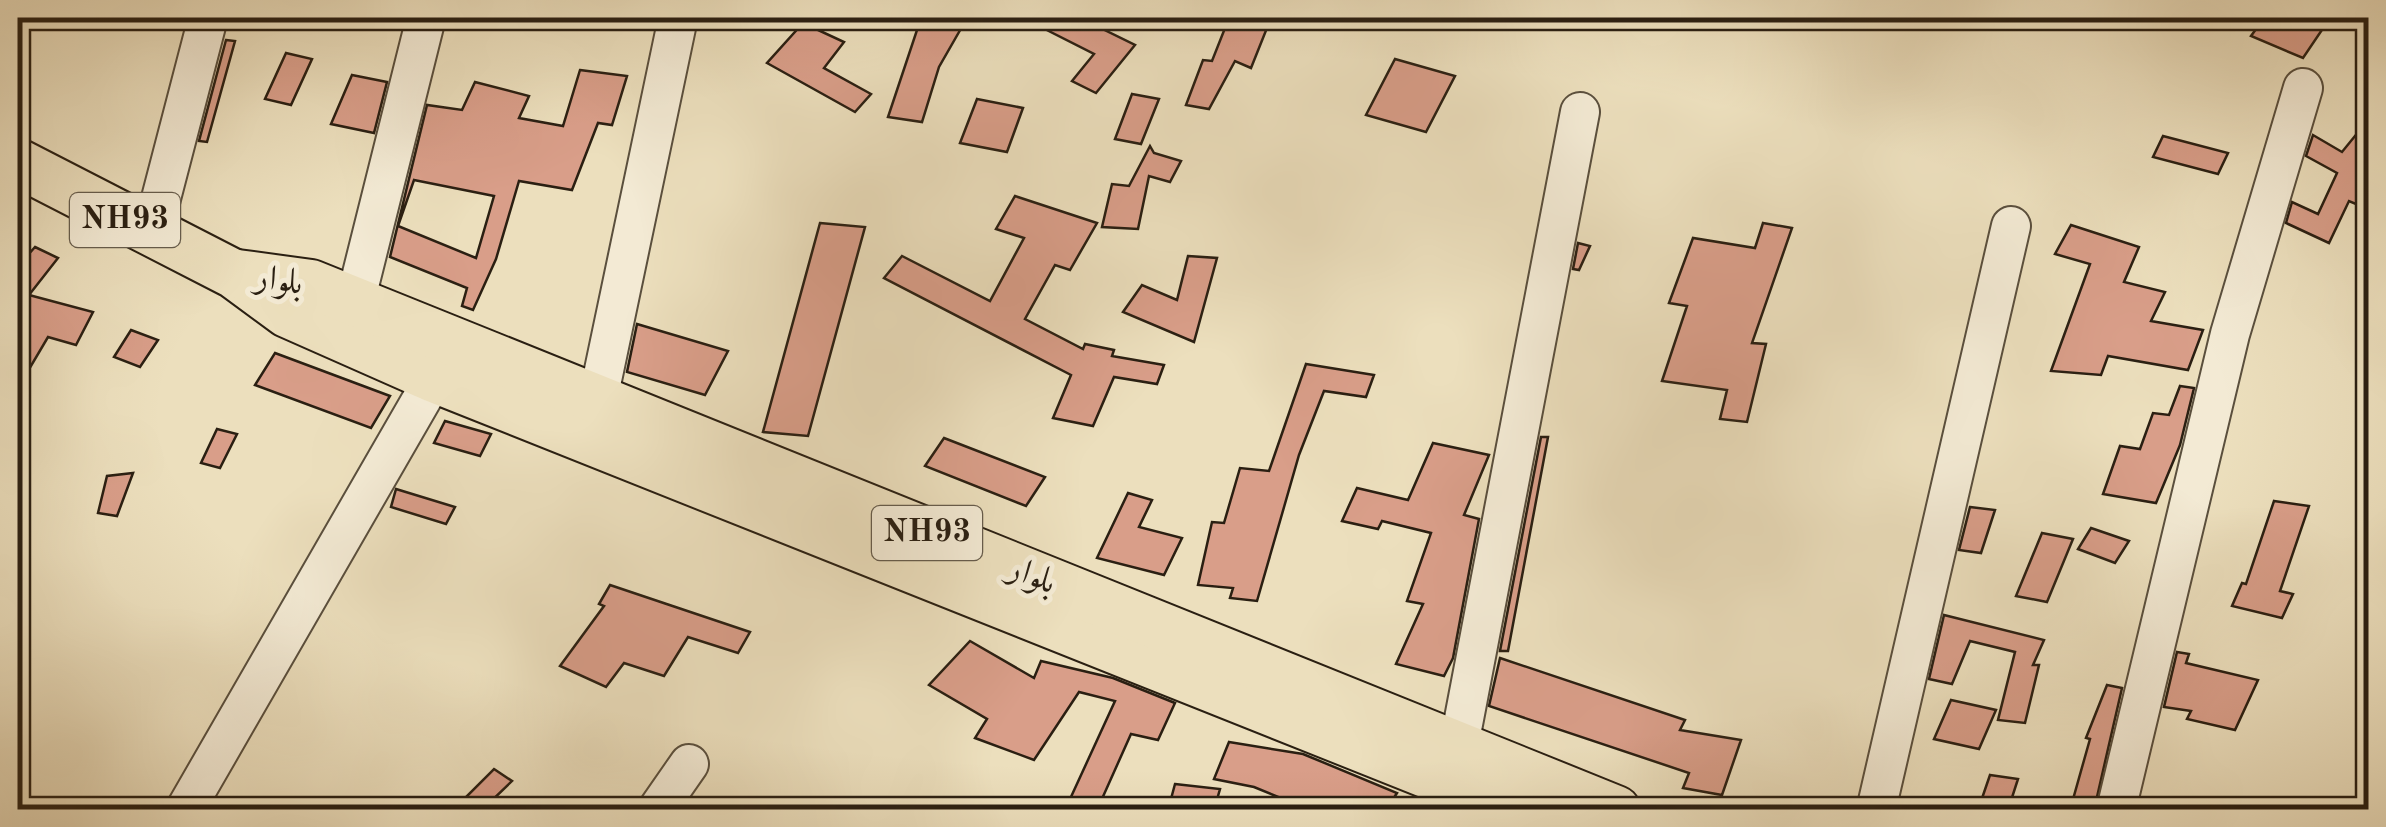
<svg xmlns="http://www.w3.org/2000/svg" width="2386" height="827" viewBox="0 0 2386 827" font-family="'Old Standard TT',Amiri,serif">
  <rect width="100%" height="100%" fill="#ecdfbd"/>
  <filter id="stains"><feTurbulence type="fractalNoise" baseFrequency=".002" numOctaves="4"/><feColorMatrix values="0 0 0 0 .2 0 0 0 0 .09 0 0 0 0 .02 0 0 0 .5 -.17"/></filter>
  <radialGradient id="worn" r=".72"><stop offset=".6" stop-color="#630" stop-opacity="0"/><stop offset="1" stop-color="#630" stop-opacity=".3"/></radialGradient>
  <g fill="#d99e89" stroke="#2a1f12" stroke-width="2.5" fill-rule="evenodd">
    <path d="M921,18H967L939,67L922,122L888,117Z"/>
    <path d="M1023,18H1080L1135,45L1096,93L1072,81L1094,54Z"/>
    <path d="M1229,18H1271L1251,68L1235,61L1209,109L1186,105L1203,60L1212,61Z"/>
    <path d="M2264,18H2330L2303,58L2251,36Z"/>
    <path d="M803,23L844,42L824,68L871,94L855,112L767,63Z"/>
    <path d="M226,40L235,41L207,142L199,141Z"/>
    <path d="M286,53L312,59L291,105L265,99Z"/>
    <path d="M1395,59L1455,76L1426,132L1366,115Z"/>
    <path d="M580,70L627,76L612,125L598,123L572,190L519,181L496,259L473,310L462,306L467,288L390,257L427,105L462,110L475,82L529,96L519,118L563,126ZM414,180L494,196L476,258L398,226Z"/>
    <path d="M352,75L387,82L374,133L331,124Z"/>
    <path d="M1132,94L1159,99L1141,144L1115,139Z"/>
    <path d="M977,99L1023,108L1007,152L960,143Z"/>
    <path d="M2368,120V209L2349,201L2329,243L2286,223L2292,202L2318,214L2337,173L2306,156L2313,135L2342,152Z"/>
    <path d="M2163,136L2228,153L2218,174L2153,157Z"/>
    <path d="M1150,146L1154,153L1181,161L1170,182L1149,176L1138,229L1102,227L1112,184L1129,186Z"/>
    <path d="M1015,196L1097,223L1070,270L1055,265L1025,319L1083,349L1085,344L1114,350L1112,356L1164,365L1157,384L1114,377L1093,426L1053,418L1071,375L884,278L902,256L990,301L1024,238L996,229Z"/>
    <path d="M820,223L865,227L808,436L763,432Z"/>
    <path d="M1763,223L1792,228L1752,343L1766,344L1747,422L1720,419L1727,390L1662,381L1687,306L1669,303L1693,238L1755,248Z"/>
    <path d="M2071,225L2139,247L2124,282L2165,292L2151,321L2203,330L2188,370L2108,356L2101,375L2051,371L2090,264L2055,254Z"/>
    <path d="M1578,243L1590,246L1579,270L1573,269Z"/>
    <path d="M35,247L58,258L29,295L93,312L76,345L48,337L18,388V251L27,256Z"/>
    <path d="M1188,256L1217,258L1194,342L1123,312L1142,285L1177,300Z"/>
    <path d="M637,324L728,351L705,395L627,372Z"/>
    <path d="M131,330L158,340L140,367L114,357Z"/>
    <path d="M275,353L390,396L371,428L255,385Z"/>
    <path d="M1306,364L1374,375L1366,397L1324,391L1299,455L1257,601L1230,598L1233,588L1198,585L1212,522L1224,523L1240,468L1269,471Z"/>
    <path d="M2180,386L2194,388L2180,445L2156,503L2103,494L2120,446L2140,449L2153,413L2169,415Z"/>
    <path d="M445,421L491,434L480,456L434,443Z"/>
    <path d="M217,429L237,434L220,468L201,463Z"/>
    <path d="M1541,437H1548L1508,651H1500Z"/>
    <path d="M944,438L1045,477L1026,506L925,466Z"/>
    <path d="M1433,443L1489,455L1464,515L1479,519L1453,658L1444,676L1396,664L1423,604L1407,601L1431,533L1382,521L1378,529L1342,521L1357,488L1408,500Z"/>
    <path d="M133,473L117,516L98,513L107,476Z"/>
    <path d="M396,489L455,507L446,524L391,507Z"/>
    <path d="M1128,493L1152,500L1139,527L1182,538L1164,575L1097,558Z"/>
    <path d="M2274,501L2309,506L2280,591L2293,594L2282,618L2232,606L2242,583L2246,584Z"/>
    <path d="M1970,507L1995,510L1981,553L1959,550Z"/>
    <path d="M2091,528L2129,541L2115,563L2078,549Z"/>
    <path d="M2042,533L2073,539L2047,602L2016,596Z"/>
    <path d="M610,585L750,632L738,653L688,637L664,676L624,663L606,687L560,666L604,606L599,604Z"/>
    <path d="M1944,615L2044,640L2033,665H2039L2025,723L1998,720L2015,652L1970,641L1952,684L1929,679Z"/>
    <path d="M970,641L1034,678L1041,661L1113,678L1175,703L1158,740L1131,734L1097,810H1065L1115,701L1079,692L1034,760L975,738L987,719L929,685Z"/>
    <path d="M2177,652L2189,654L2186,663L2258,680L2235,730L2187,719L2191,711L2164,707Z"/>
    <path d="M1500,658L1685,720L1680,730L1741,740L1722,795L1683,788L1689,773L1489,706Z"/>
    <path d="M2107,685L2122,688L2094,810H2070L2090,739L2086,738Z"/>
    <path d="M1951,700L1996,710L1979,749L1934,739Z"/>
    <path d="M1229,742L1303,754L1397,793L1386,810H1310L1254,787L1214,779Z"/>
    <path d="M494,769L512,781L482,810H453Z"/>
    <path d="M1990,775L2018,779L2008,810H1978Z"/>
    <path d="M1175,784L1220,789L1214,810H1168Z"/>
  </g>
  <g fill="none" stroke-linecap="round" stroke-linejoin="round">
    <defs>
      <g id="minor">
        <path d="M152,233L208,18"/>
        <path d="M355,302L426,18"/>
        <path d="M598,399L678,18"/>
        <path d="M1459,745L1580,112"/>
        <path d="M185,810L434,378"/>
        <path d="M657,810L689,764"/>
        <path d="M1876,810L2011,226"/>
        <path d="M2116,810L2230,334L2303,88"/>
      </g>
      <g id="major">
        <path d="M18,163L234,274L287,313L434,378L1518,810"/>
        <path d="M237,274L311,284L1616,810"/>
      </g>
    </defs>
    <use href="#minor" stroke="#5a4f3d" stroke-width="42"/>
    <use href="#major" stroke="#2a1f12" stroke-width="52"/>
    <use href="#minor" stroke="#f3ead4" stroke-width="38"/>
    <use href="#major" stroke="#ecdfbd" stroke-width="48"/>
  </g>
  <g text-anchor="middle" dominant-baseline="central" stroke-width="10" stroke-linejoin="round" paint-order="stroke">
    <g fill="#f3ead4" stroke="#665c4c" stroke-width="2.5">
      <rect x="70" y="193" width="110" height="54" rx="8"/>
      <rect x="872" y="506" width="110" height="54" rx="8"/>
    </g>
    <g font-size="32" font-weight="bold" fill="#2a1f12">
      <text x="125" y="220">NH93</text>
      <text x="927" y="533">NH93</text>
    </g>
    <g font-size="35" fill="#2a1f12" stroke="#f3ead4">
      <text transform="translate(279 281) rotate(9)">بلوار</text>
      <text transform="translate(1032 576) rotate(22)">بلوار</text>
    </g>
  </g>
  <rect width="2386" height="827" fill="none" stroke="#ecdfbd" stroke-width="60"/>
  <rect x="20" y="20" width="2346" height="787" fill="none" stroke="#2a1f12" stroke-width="5"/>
  <rect x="30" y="30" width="2326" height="767" fill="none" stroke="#2a1f12" stroke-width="2.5"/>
  <rect width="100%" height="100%" filter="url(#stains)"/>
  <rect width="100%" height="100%" fill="url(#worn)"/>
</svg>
